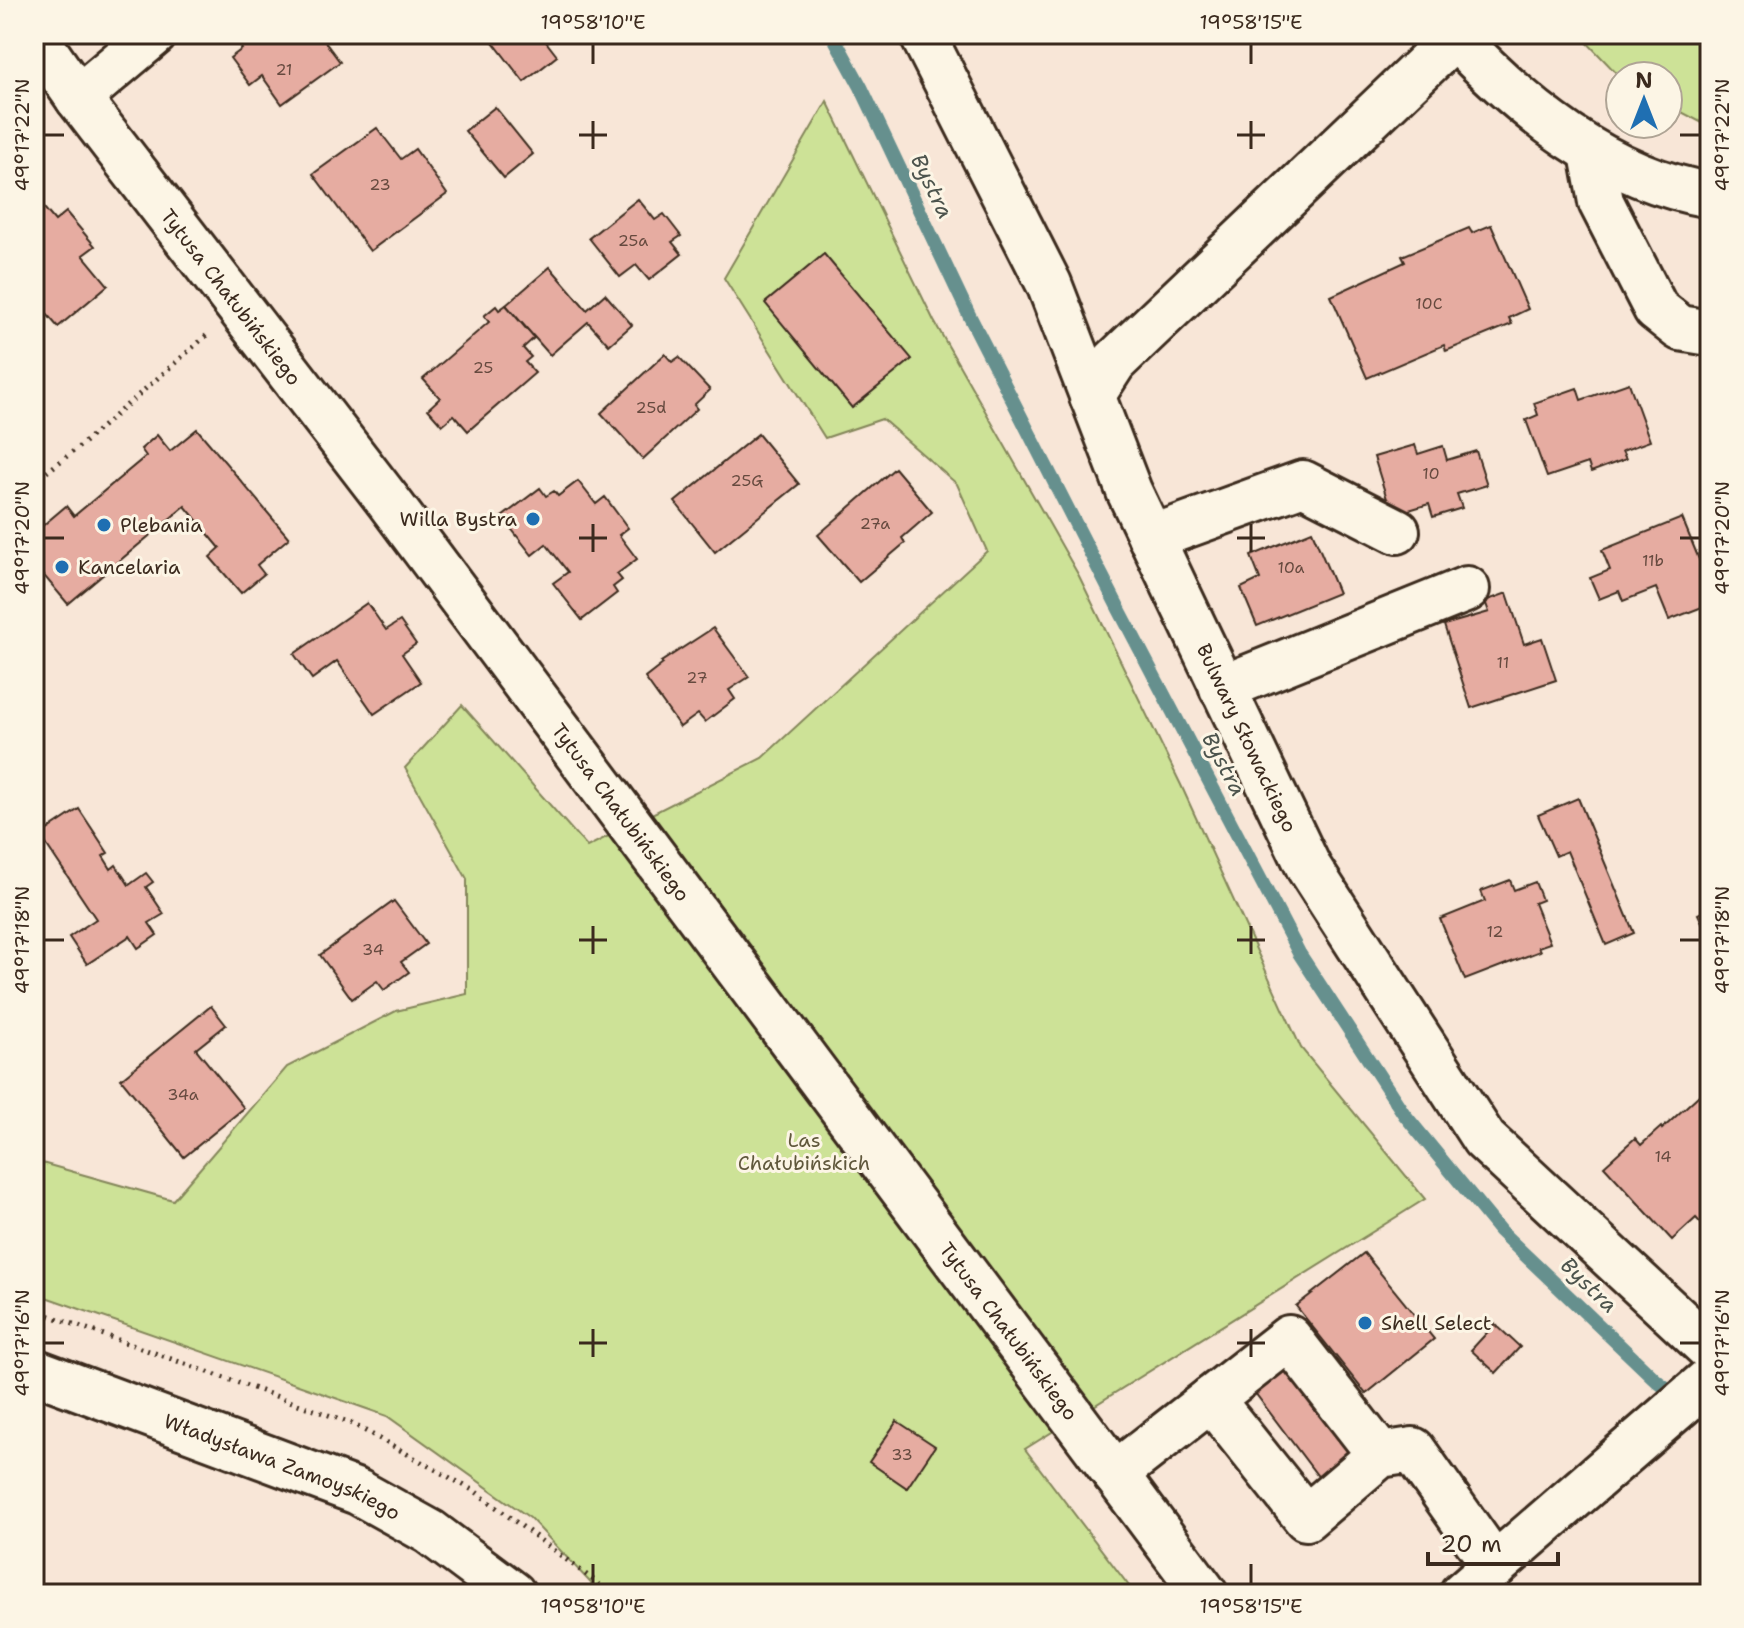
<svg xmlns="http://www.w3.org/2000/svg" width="1744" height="1628" viewBox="0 0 1744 1628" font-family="'Shantell Sans',sans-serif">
  <rect width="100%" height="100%" fill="#f8e6d7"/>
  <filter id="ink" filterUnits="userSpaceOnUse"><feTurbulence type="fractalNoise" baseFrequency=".0125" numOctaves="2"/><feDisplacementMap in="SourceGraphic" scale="16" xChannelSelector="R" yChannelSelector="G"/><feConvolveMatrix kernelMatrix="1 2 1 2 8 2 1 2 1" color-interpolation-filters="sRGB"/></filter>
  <g filter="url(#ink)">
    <g fill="#cde297" stroke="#84865a" stroke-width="2">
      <path d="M1579,34H1710V127L1668,105V76L1620,77Z"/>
      <path d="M827,101L934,321L1079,576L1181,785L1301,1048L1425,1199L1025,1449L1135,1594H601L530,1518L387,1416L34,1293V1186L42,1163L173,1200L287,1067L396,1011L467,994V879L405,768L462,705L587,847L762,758L987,551L957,484L882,419L825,438L724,278Z"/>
    </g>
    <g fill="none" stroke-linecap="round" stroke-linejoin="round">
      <path stroke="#66908e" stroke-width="14" d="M832,34L861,87L969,315L1119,609L1299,953L1404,1114L1500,1231L1658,1382L1710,1420"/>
    </g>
    <g fill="#e6aca1" stroke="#3b2a1e" stroke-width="2">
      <path d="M231,34H319L340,62L282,104L262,76L250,85L230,58L242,49Z"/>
      <path d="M487,34H540L557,56L524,82Z"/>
      <path d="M495,107L533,154L504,178L465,131Z"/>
      <path d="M377,128L401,159L415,149L447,194L370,251L313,174Z"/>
      <path d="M34,196L55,221L66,212L95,246L83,255L108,285L58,327L45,312L34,321Z"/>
      <path d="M638,199L655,220L664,214L681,236L672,242L682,254L649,280L636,265L620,277L589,238Z"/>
      <path d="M1491,225L1528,309L1509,318L1512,324L1446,351L1444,345L1367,378L1331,296L1405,262L1402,256L1469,228L1472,233Z"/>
      <path d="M824,254L912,359L852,408L765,303Z"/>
      <path d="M550,267L587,310L605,294L632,325L609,345L588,322L550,355L506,305Z"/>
      <path d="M506,305L534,338L523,348L531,357L525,362L535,373L468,431L454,415L442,425L428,409L440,398L423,379L489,322L484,316L496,306L499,310Z"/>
      <path d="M665,354L672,362L679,357L710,390L694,405L697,409L643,459L601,413Z"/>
      <path d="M1629,383L1650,441L1622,451L1626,459L1591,472L1588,463L1547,477L1526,420L1538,415L1534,403L1577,388L1581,400Z"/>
      <path d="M197,429L289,538L257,565L264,574L241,593L210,557L220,548L185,506L68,604L34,564V533L66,506L74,516L146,456L141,449L157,435L170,451Z"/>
      <path d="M758,434L799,484L715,552L675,502Z"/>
      <path d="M1415,445L1418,454L1443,446L1447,460L1476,451L1487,485L1457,494L1462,508L1433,517L1429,504L1392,515L1374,457Z"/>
      <path d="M895,468L932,512L902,538L905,543L859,582L818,535Z"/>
      <path d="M578,481L596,504L605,497L628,528L619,535L637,559L617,574L622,580L613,587L617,593L582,620L553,583L568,572L546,544L532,555L502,517L540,488L546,496L554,491L558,496Z"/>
      <path d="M1682,518L1710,586V604L1669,620L1656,588L1623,601L1619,591L1599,599L1590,578L1610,570L1602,550Z"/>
      <path d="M1312,531L1338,593L1257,626L1241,588L1260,579L1251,556Z"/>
      <path d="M1507,593L1524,644L1542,638L1556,680L1471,708L1444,625L1489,612L1485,601Z"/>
      <path d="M367,603L386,630L400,621L416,644L402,654L421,682L374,714L337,661L312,679L294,654Z"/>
      <path d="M713,628L749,677L729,690L735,699L705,722L698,714L680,727L645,678L663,664L661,662Z"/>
      <path d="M1578,798L1634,933L1606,945L1567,851L1556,856L1538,815Z"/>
      <path d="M79,809L108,853L103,856L111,869L116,865L129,885L146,873L153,882L146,887L164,914L149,923L157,935L138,948L130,936L87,964L69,937L96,919L40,835Z"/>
      <path d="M1510,880L1514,890L1535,882L1542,900L1534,903L1550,943L1538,947L1540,951L1465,980L1440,919L1485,901L1481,891Z"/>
      <path d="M394,901L426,944L401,962L409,972L384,990L377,981L352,999L320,955Z"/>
      <path d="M1710,908V939L1698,914Z"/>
      <path d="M211,1006L226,1025L196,1049L244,1108L184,1157L121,1079Z"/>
      <path d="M1710,1074V1233L1696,1218L1672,1240L1604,1166L1635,1138L1641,1145L1661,1127L1662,1129L1710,1085L1704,1079Z"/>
      <path d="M1364,1253L1434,1339L1366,1394L1296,1306Z"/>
      <path d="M1495,1324L1520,1347L1496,1373L1471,1350Z"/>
      <path d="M1271,1337L1363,1458L1326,1487L1234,1365Z"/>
      <path d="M897,1421L935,1446L907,1488L869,1462Z"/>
    </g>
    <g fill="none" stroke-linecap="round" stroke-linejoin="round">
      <defs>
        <g id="minor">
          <path id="s1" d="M922,34L1049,284L1129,491L1309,868L1484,1139L1710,1349"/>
          <path d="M1452,34C1522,108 1606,178 1710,195"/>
          <path id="s2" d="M34,35L78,98L389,502L1205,1594"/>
          <path d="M78,98L154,34"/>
          <path d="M1592,153L1601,202L1656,309L1680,328L1710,333"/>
          <path d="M1092,396L1114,362L1455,37"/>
          <path d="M1151,538L1303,483L1397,531"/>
          <path d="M1222,688L1467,589"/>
          <path id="s3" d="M34,1371L358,1492L430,1532L513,1594"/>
          <path d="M1211,1399L1306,1518L1380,1455L1413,1450L1495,1566"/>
          <path d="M1115,1474L1289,1338L1380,1455"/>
          <path d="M1462,1594L1710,1379"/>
        </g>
      </defs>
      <use href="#minor" stroke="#3b2a1e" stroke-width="50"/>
      <g stroke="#3b2a1e" stroke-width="5" stroke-dasharray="2 6" stroke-linecap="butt">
        <path d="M34,482L80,446L207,335"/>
        <path d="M34,1310L351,1423L476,1492L612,1594"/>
      </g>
      <use href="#minor" stroke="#fcf5e5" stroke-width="44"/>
    </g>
  </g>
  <path fill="none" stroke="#3b2a1e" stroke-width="3" d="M593,44V64M1251,44V64M593,121V149M1251,121V149M44,135H64M579,135H607M1237,135H1265M1680,135H1700M593,524V552M1251,524V552M44,538H64M579,538H607M1237,538H1265M1680,538H1700M593,926V954M1251,926V954M44,940H64M579,940H607M1237,940H1265M1680,940H1700M593,1329V1357M1251,1329V1357M44,1343H64M579,1343H607M1237,1343H1265M1680,1343H1700M593,1564V1584M1251,1564V1584"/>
  <g fill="#1f6fb2" stroke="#fcf5e5" stroke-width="3">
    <circle cx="533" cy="519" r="8"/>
    <circle cx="104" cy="525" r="8"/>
    <circle cx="62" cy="567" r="8"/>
    <circle cx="1365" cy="1323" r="8"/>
  </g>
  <g text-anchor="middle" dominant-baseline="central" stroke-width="6" stroke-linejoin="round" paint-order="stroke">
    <g font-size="16" fill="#664a3f">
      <text x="284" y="69">21</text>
      <text x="380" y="184">23</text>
      <text x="633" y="240">25a</text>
      <text x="1429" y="303">10C</text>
      <text x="483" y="367">25</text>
      <text x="651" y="407">25d</text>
      <text x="1431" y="473">10</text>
      <text x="747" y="480">25G</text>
      <text x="875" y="523">27a</text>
      <text x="1653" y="560">11b</text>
      <text x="1291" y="567">10a</text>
      <text x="1503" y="662">11</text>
      <text x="697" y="677">27</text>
      <text x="1495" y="931">12</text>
      <text x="373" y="949">34</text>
      <text x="183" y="1094">34a</text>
      <text x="1663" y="1156">14</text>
      <text x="902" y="1454">33</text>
    </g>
    <g font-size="20" fill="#3b2a1e" stroke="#fcf5e5">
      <text stroke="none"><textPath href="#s2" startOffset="328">Tytusa Chałubińskiego</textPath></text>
      <text stroke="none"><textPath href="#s1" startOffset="776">Bulwary Słowackiego</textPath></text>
      <text stroke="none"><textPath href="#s2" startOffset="974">Tytusa Chałubińskiego</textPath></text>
      <text stroke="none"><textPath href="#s2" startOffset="1622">Tytusa Chałubińskiego</textPath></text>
      <text stroke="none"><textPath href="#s3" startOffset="266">Władysława Zamoyskiego</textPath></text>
    </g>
    <g font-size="20" fill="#3b2a1e" stroke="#fcf5e5" text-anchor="start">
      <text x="517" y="519" text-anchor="end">Willa Bystra</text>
      <text x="120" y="525">Plebania</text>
      <text x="78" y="567">Kancelaria</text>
      <text x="1381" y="1323">Shell Select</text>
    </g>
    <g font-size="20" fill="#60583c" stroke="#fcf5e5">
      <text x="804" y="1140">Las<tspan x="804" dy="23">Chałubińskich</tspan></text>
    </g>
    <g font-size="22" font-style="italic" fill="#4d544d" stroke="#fcf5e5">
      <text transform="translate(932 186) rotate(64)">Bystra</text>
      <text transform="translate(1224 764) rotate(62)">Bystra</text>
      <text transform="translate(1589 1285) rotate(44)">Bystra</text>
    </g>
  </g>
  <rect width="1744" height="1628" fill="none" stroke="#fcf5e5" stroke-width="88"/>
  <g transform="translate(1644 100)"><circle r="38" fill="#fcf5e5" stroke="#afa495" stroke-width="2"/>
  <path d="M0-6L14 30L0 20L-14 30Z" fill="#1f6fb2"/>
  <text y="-12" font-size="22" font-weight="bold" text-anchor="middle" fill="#3b2a1e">N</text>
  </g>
  <path d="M1428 1552v12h130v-12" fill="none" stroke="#3b2a1e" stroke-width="4"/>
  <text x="1440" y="1552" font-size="24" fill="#3b2a1e" stroke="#fcf5e5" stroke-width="6" paint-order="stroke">20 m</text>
  <rect x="44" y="44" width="1656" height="1540" fill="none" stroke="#3b2a1e" stroke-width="3"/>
  <g font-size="20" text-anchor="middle" fill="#3b2a1e">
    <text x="593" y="29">19°58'10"E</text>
    <text x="1251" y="29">19°58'15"E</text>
    <text transform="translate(22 135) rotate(-90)" y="7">49°17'22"N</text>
    <text transform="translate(1722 135) rotate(-90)" y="7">49°17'22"N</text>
    <text transform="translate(22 538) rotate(-90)" y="7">49°17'20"N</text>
    <text transform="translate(1722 538) rotate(-90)" y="7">49°17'20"N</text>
    <text transform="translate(22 940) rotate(-90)" y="7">49°17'18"N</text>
    <text transform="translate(1722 940) rotate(-90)" y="7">49°17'18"N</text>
    <text transform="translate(22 1343) rotate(-90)" y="7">49°17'16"N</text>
    <text transform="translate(1722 1343) rotate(-90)" y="7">49°17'16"N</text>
    <text x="593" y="1613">19°58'10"E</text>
    <text x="1251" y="1613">19°58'15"E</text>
  </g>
</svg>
